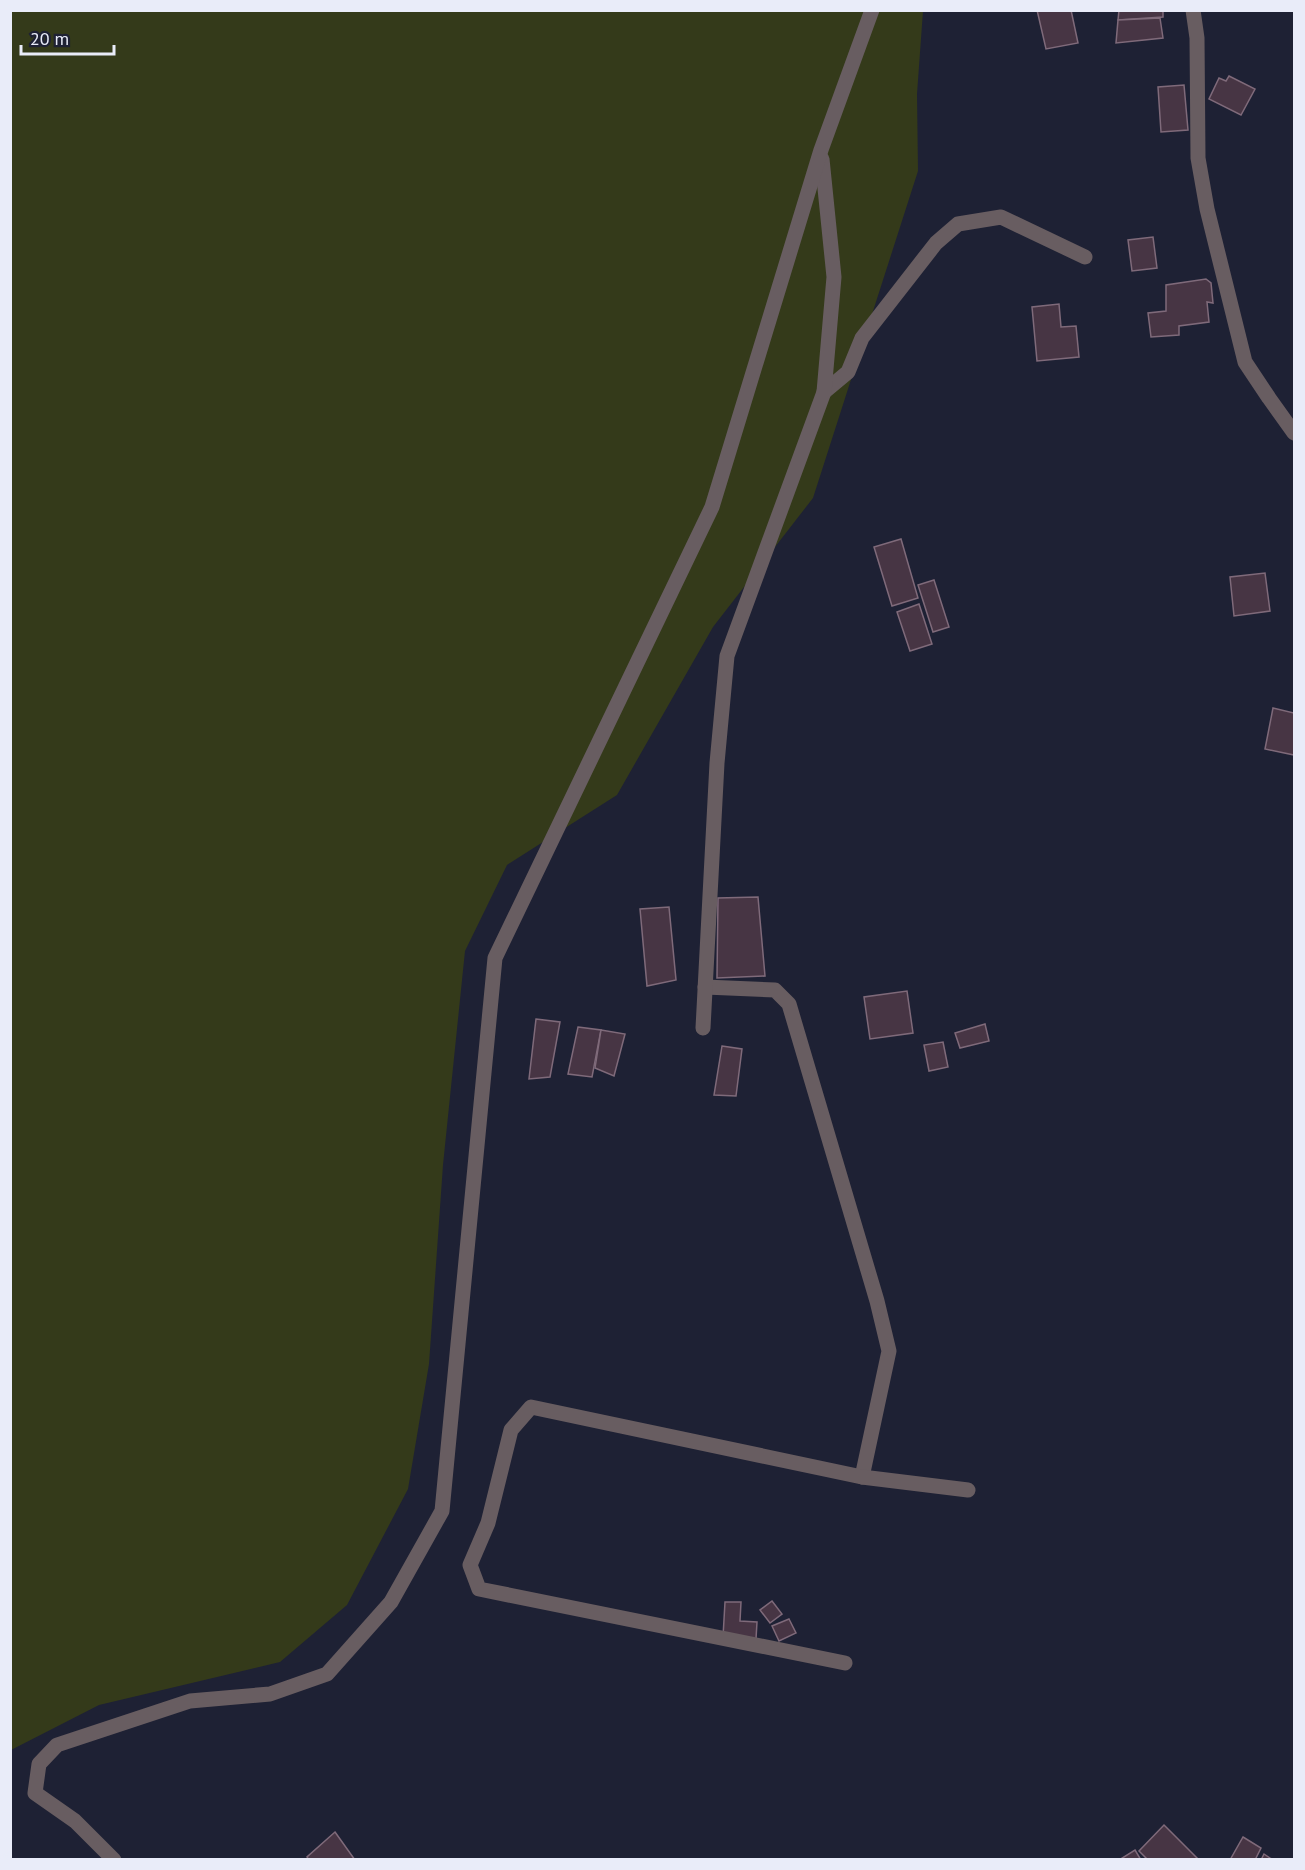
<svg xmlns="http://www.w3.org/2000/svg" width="1305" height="1870" viewBox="0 0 1305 1870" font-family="'PT Sans',sans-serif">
  <rect width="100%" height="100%" fill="#1e2134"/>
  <path fill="#343a1a" d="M11,11H923L917,94L918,171L813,498L713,627L617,795L507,865L465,951L443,1165L429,1364L408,1489L347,1605L280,1662L99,1705L11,1750Z"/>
  <g fill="#473544" stroke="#7f6a7a" stroke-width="1.5">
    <path d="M1037,10H1071L1078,43L1046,49Z"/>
    <path d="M1119,10H1163V17L1118,20Z"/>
    <path d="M1160,18L1163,38L1116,43L1118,20Z"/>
    <path d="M1229,76L1255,89L1241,115L1209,99L1219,78L1226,81Z"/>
    <path d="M1184,85L1188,130L1161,132L1158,87Z"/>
    <path d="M1153,237L1157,268L1132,271L1128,240Z"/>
    <path d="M1206,279L1211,283L1213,303L1207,302L1209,322L1179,326V335L1151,337L1148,313L1166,311V285Z"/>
    <path d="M1059,304L1061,327L1076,326L1079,357L1037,361L1032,307Z"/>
    <path d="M901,539L918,598L892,606L874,547Z"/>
    <path d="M1265,573L1270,611L1234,616L1230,577Z"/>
    <path d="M934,580L949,627L933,632L918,585Z"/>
    <path d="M919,604L932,644L910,651L897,612Z"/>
    <path d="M1273,708L1294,713V755L1265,749Z"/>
    <path d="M758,897L765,976L717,978L718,898Z"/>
    <path d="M669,907L676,980L647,986L640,909Z"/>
    <path d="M907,991L913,1033L870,1039L864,997Z"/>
    <path d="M536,1019L560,1022L550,1077L529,1079Z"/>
    <path d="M985,1024L989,1041L960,1048L955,1033Z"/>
    <path d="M578,1027L601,1030L592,1077L568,1074Z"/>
    <path d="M601,1030L625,1034L614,1076L595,1068Z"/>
    <path d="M943,1042L948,1067L929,1071L924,1045Z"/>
    <path d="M722,1046L742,1049L736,1096L714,1095Z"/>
    <path d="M772,1601L782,1614L770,1623L760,1610Z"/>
    <path d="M725,1602H741L740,1621L757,1622L756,1639L723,1637Z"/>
    <path d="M789,1619L796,1633L779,1641L772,1626Z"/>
    <path d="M1164,1825L1199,1860H1148L1139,1851Z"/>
    <path d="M335,1832L355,1860H309L307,1857Z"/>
    <path d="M1243,1837L1261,1848L1255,1860H1230Z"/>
    <path d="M1135,1850L1141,1860H1119Z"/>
    <path d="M1264,1854L1273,1860H1261Z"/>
  </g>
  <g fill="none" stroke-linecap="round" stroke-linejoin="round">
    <g stroke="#685d61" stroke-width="15">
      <path d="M1193,10L1197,38L1198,158L1207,209L1245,362L1269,398L1294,433"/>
      <path d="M824,392L848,372L862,338L936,243L958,224L1001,217L1085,257"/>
      <path d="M705,987L775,990L789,1004L877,1301L889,1351L862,1477"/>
      <path d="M703,1028L717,763L727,656L824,392L834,277L822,159"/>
      <path d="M845,1663L479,1589L470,1565L488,1523L511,1430L531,1407L862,1477L968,1490"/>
      <path d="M114,1860L75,1821L35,1793L39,1764L57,1745L190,1701L270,1694L327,1674L391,1602L442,1511L495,958L712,507L821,150L872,10"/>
    </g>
  </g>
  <rect width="1305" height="1870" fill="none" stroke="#e9ecf9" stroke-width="24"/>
  <path d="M21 45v9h93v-9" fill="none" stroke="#e9ecf9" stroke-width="3"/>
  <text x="30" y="45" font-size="18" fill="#e9ecf9" stroke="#1e2134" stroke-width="4.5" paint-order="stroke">20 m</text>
</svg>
